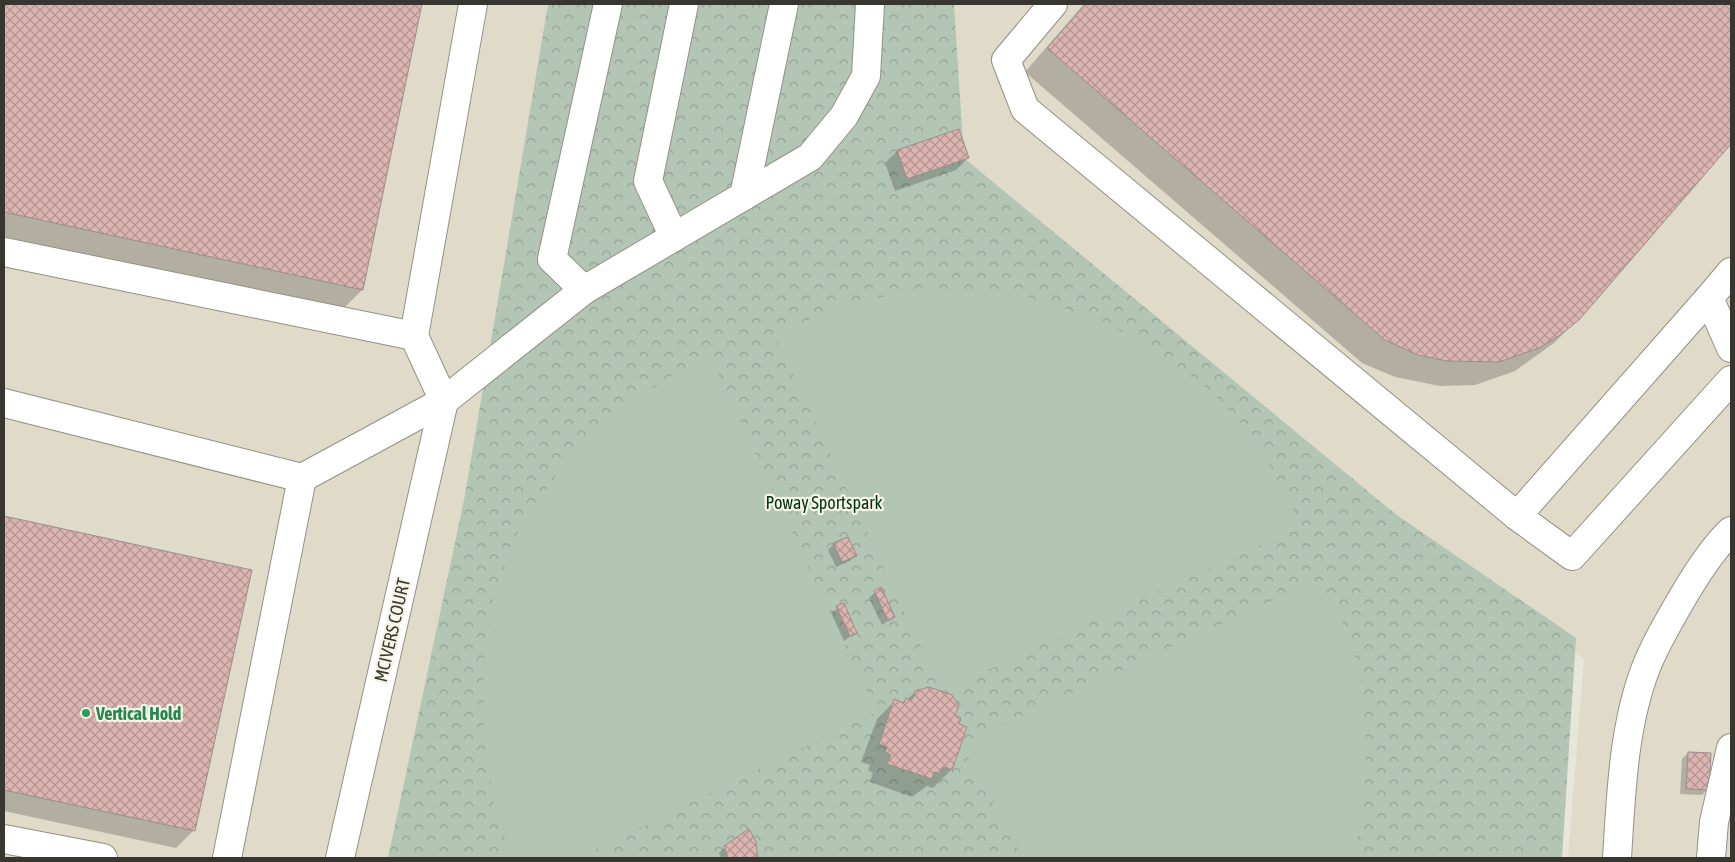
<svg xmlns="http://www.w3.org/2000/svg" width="1735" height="862" viewBox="0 0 1735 862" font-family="'Asap Condensed',sans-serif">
  <defs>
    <pattern id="park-crowns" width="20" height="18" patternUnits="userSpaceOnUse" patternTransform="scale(1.25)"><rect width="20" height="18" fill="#b3c6b6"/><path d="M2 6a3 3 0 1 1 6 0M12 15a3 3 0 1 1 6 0" fill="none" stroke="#92a295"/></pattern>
    <pattern id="building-cross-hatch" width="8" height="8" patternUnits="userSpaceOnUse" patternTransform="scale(1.25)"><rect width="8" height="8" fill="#dcb5b0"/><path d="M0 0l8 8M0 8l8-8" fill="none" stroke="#b39490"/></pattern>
  </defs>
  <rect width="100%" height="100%" fill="#e8e6da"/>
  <g fill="#dfdbc8">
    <path d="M4,4H548L464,500L388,858H4Z"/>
    <path d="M954,4H1731V858H1568L1584,659L1398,516L964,158Z"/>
  </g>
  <path fill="url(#park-crowns)" d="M548,4H954L964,158L1398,516L1576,638L1562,858H388L464,500Z"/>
  <g fill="#b3c6b6">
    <path d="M945,289L1027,297L1101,320L1159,353L1210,390L1253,436L1302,526L942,691L774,334L859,300Z"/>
    <path d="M711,358L876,712L578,858H517L497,824L484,739L483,666L495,591L520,528L563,465L614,415L668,378Z"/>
    <path d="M1320,579C1329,597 1340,615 1347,633C1371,692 1371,798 1352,858H1023L961,744Z"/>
  </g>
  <g fill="#0003">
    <path d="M4,4H421L362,290L339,313L4,240Z"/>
    <path d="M1084,4H1731V142L1578,319L1554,343L1515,371L1475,385L1440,386L1395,377L1362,363L1025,72Z"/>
    <path d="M897,151L968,158L956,170L895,191L885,163Z"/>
    <path d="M4,518L250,571L194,830L176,848L4,811Z"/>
    <path d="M834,544L855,555L850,561L836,567L828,550Z"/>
    <path d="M875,592L893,617L882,625L869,598Z"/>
    <path d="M843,605L856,632L844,641L831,613Z"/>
    <path d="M916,692L954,716L957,724L966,728L951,770L933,788L927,786L912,797L870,782L873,773L868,770L870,765L861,762L877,719L895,701L902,703Z"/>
    <path d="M1688,753L1708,789L1702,795L1680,794L1682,759Z"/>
    <path d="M755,842L757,858H721L719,853L725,847Z"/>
  </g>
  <g fill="url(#building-cross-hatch)" stroke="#9a8d8c">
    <path d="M4,4H422L363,290L4,212Z"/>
    <path d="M1086,4H1731V144L1579,320L1559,336L1539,348L1499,362L1447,361L1418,355L1385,340L1047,48Z"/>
    <path d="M959,129L969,158L907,179L897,150Z"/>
    <path d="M4,516L252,570L195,831L4,790Z"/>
    <path d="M848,537L857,556L842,562L833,543Z"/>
    <path d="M881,587L895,617L888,621L874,591Z"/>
    <path d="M844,603L857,633L850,636L836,606Z"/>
    <path d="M929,687L952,695L959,706L955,715L961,718L959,724L967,727L952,770L943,767L940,774L934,772L932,779L887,764L891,755L885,752L887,747L879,744L894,699L904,703L906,698L912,700L915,691Z"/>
    <path d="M1688,752L1711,753L1709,790L1686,789Z"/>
    <path d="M749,829L756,842L758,858H728L724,846Z"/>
  </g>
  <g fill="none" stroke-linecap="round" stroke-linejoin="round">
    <defs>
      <g id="minor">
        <path d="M1053,4L1006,60L1025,109L1517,516L1709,298"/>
        <path d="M744,196L784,4"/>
        <path d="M674,237L648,181L684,4"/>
        <path d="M4,252L414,336"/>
        <path d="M1731,272L1709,298L1731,348"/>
        <path d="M584,290L552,259L608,4"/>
        <path d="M444,401L414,336L473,4"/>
        <path d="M4,403L302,478L444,401L584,290L810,157L844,116L866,76L870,4"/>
        <path d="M1517,516L1572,556L1731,380"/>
        <path d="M4,839L103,858"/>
        <path d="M227,858L302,478"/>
        <path d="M340,858L444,401"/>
        <path d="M1617,858C1621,796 1623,729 1645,670C1655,644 1670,619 1684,595C1697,573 1712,549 1731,531"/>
        <path d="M1711,858L1714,822L1731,748"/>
      </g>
    </defs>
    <use href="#minor" stroke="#939186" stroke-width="30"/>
    <use href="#minor" stroke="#fff" stroke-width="28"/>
  </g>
  <circle fill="#2e9e5b" stroke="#f6f3e7" stroke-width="2" cx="86" cy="713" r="5"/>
  <g text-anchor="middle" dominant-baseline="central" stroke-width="4.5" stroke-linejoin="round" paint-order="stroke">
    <g font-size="18" fill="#003313" stroke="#f6f3e7">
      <text x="824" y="502">Poway Sportspark</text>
    </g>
    <g font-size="18" fill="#373631" stroke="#f6f3e7">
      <text transform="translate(392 630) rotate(-77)">MCIVERS COURT</text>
    </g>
    <g font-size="18" font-weight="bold" fill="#27864d" stroke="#f6f3e7" text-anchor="start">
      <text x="96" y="713">Vertical Hold</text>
    </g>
  </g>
  <rect width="1735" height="862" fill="none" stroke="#373631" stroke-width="10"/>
</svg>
